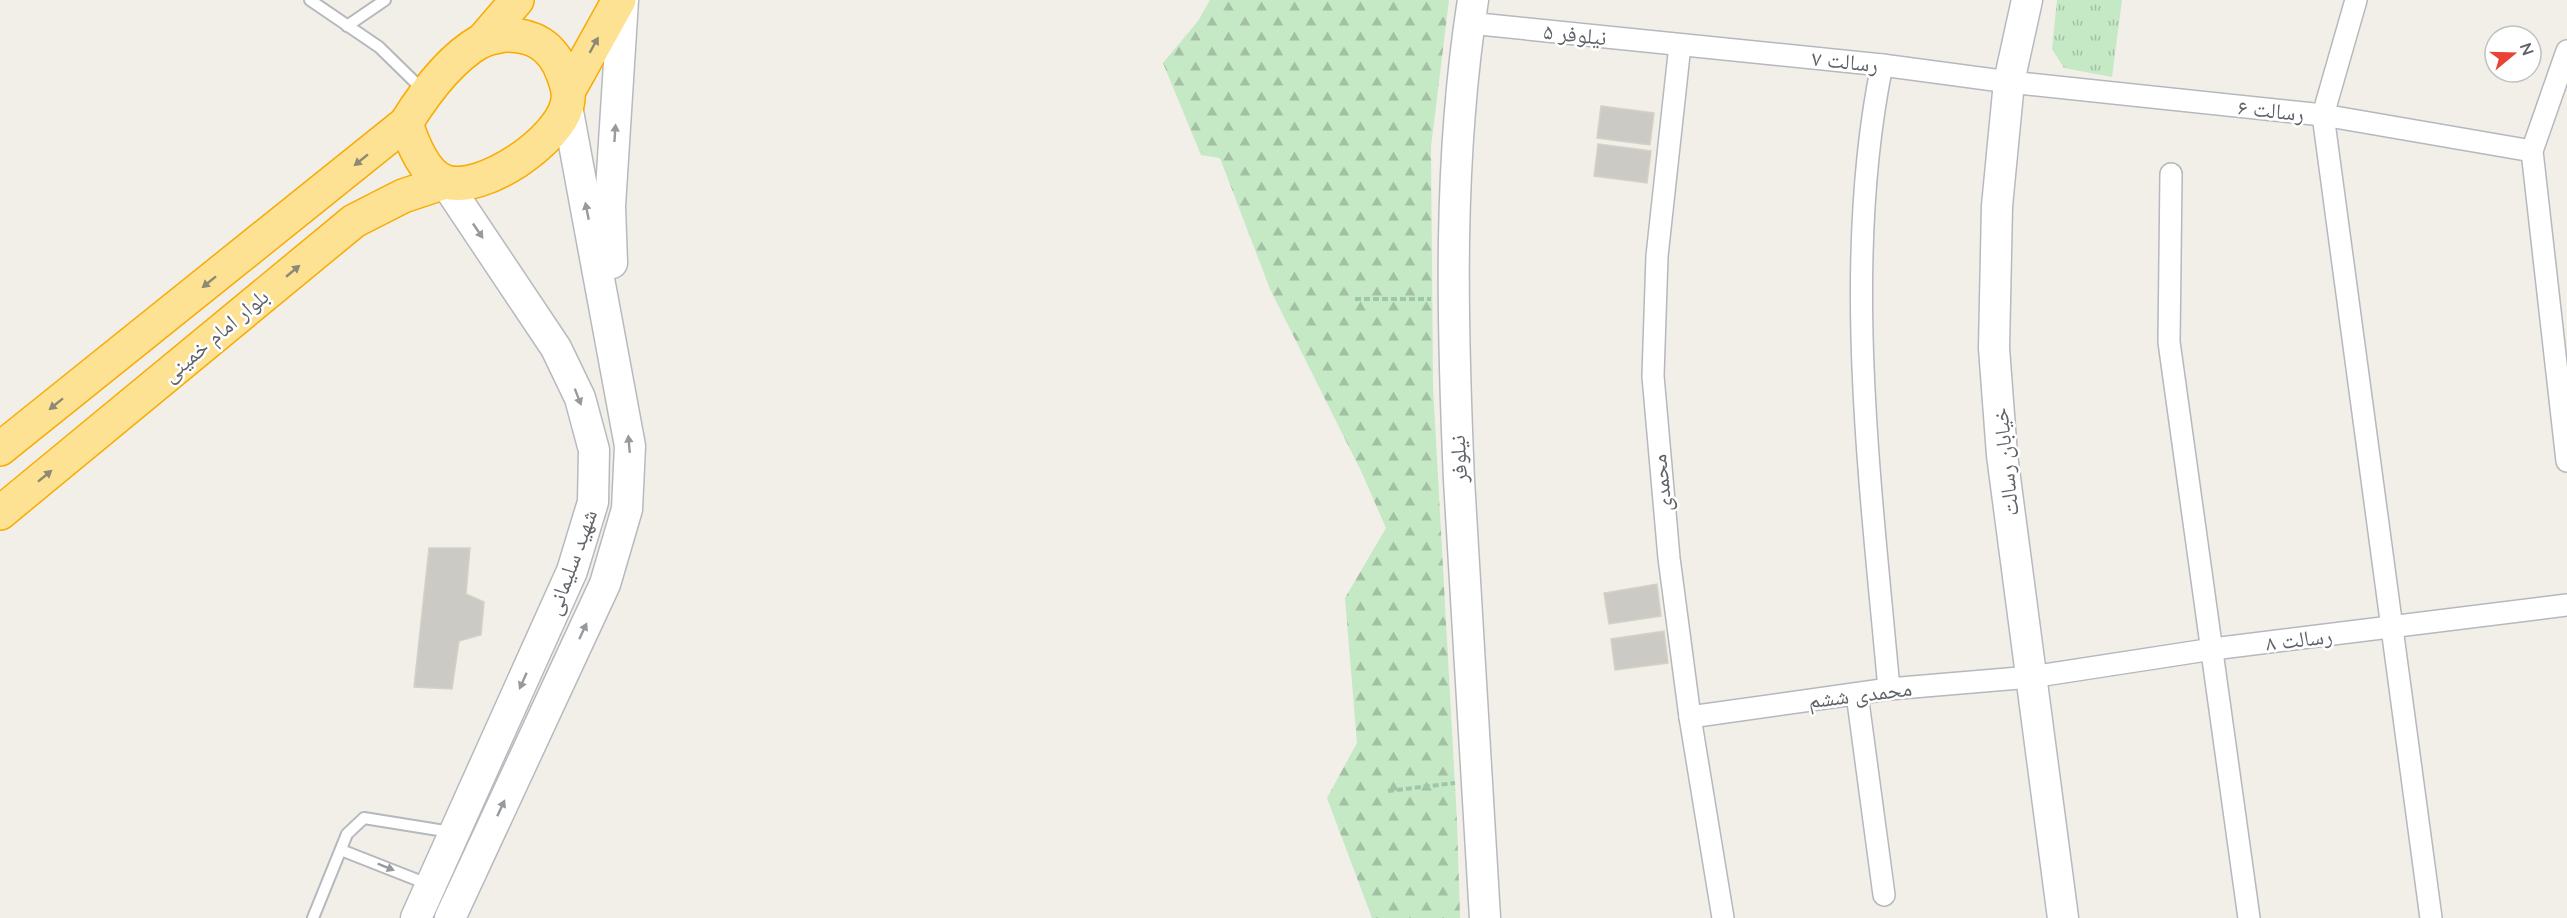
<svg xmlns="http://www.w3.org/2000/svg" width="2567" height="918" viewBox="0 0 2567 918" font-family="Mulish,'Noto Naskh Arabic',sans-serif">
  <defs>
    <pattern id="grass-tufts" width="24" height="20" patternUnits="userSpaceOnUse" patternTransform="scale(1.5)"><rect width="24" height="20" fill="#c5e8c5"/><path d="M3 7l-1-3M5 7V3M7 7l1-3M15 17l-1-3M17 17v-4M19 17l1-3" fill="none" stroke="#a3c0a4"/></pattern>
    <pattern id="forest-firs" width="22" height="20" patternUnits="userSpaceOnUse" patternTransform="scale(1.5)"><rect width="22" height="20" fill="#c5e8c5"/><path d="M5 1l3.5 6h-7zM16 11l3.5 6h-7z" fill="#a3c0a4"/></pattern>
  </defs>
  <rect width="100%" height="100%" fill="#f1efe8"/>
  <path fill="url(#grass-tufts)" d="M2057,0H2122L2112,77L2064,68L2052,49Z"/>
  <path fill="url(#forest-firs)" d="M1210,0H1449L1431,147L1433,387L1457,822L1460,918H1372L1327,798L1357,743L1345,598L1386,528L1362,473L1270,289L1220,158L1201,155L1163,63L1198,21Z"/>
  <g fill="#cccac5" stroke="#d6d1c6" stroke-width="1.5">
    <path d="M1601,106L1654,113L1650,145L1597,138Z"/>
    <path d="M1598,144L1651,151L1647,183L1594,176Z"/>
    <path d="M429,548H470L466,594L484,602L481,635L459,641L452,689L414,687Z"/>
    <path d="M1657,584L1661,616L1609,624L1604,593Z"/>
    <path d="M1664,631L1668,663L1615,670L1611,639Z"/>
  </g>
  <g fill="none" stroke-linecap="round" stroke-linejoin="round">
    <defs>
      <g id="lane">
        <path d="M310,0L379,47L424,91"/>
        <path d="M347,26L385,0"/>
        <path d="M341,850L430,885"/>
        <path d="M313,918L347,834L364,818L451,832"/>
      </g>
      <g id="street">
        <path d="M2356,0L2323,115L2431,918"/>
        <path d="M1469,23L1882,65L2009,82L2323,115L2532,151"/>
        <path d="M1680,45L1657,256L1653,376L1669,558L1690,717L1723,918"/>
        <path d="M2567,51L2532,151L2567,461"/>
        <path d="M1882,65C1841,264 1871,488 1889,689"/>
        <path d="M2171,174L2169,342L2249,918"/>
        <path d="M1857,694L1884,895"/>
        <path d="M1690,717L1889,689L2031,677L2213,649L2567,605"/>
      </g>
      <g id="secondary">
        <path d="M1473,0C1448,159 1452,320 1459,480C1467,626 1477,772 1485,918"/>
        <path d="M2027,0L2009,82L1997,206L1994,348L2002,455L2063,918"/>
        <path d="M612,263L610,206L623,0"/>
        <path d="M416,918L572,571L593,502L594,450L580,398L556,348L445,182"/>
        <path d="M450,918L605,584L627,509L630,446L567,106"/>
      </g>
      <g id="highway">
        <path d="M504,35C533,34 553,46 563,74C567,85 570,94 567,105C558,141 483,193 446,182C425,176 412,142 406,123C424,94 451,58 481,41C488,38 497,37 504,35Z"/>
        <path d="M482,41L517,0"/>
        <path d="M569,90L619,0"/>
        <path d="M0,449L406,123"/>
        <path d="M0,513L354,221L403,196L445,182"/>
      </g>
    </defs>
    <use href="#lane" stroke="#b5b8bc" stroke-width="14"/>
    <use href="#street" stroke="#b5b8bc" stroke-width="24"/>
    <use href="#secondary" stroke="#b6babf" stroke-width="33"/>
    <use href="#highway" stroke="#f9ab00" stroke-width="36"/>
    <g stroke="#9cc7a9" stroke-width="4" stroke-dasharray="6 3" stroke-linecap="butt">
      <path d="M1355,299H1431"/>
      <path d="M1388,791L1455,783"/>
    </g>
    <use href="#lane" stroke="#fff" stroke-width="10"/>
    <use href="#street" stroke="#fff" stroke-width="21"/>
    <use href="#secondary" stroke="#fff" stroke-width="30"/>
    <use href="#highway" stroke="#fde293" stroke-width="33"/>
  </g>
  <defs><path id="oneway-solid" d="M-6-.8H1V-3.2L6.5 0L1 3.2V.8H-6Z" transform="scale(1.5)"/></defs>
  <g fill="#8e8975">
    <use href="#oneway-solid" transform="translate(594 45) rotate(-61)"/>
    <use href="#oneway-solid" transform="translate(361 160) rotate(141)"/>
    <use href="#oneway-solid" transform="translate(293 271) rotate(-40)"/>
    <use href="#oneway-solid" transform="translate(209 282) rotate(141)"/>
    <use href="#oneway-solid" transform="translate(56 404) rotate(141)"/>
    <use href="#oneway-solid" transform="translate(45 476) rotate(-39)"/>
  </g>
  <g fill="#979a9d">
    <use href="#oneway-solid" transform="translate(615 133) rotate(-86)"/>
    <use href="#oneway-solid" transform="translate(587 211) rotate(-101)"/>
    <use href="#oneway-solid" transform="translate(478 231) rotate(56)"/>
    <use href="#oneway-solid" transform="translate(578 397) rotate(69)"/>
    <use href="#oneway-solid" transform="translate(629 444) rotate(-95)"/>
    <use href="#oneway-solid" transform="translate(583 631) rotate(-65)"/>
    <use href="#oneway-solid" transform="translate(523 681) rotate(114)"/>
    <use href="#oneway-solid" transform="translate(501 808) rotate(-65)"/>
    <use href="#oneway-solid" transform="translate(386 867) rotate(22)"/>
  </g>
  <g text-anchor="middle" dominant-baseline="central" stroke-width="5" stroke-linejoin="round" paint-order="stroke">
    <g font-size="22" fill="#5f6368" stroke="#fff">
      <text transform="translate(1575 34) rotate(6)">نیلوفر ۵</text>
      <text transform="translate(1845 61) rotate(6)">رسالت ۷</text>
      <text transform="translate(2271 110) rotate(6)">رسالت ۶</text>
      <text transform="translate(215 335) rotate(-40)">بلوار امام خمینی</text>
      <text transform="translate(1458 459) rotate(-93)">نیلوفر</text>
      <text transform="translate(2005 462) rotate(-96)">خیابان رسالت</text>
      <text transform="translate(1661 483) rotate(-96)">محمدی</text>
      <text transform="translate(571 562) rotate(-70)">شهید سلیمانی</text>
      <text transform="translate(2299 639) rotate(-7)">۸ رسالت</text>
      <text transform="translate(1860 694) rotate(-7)">محمدی ششم</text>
    </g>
  </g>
  <g transform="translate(2513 54) rotate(71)"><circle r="28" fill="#ffffff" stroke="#bfc1c3" stroke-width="1.5"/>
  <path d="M0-4.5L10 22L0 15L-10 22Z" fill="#ea4335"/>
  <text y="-9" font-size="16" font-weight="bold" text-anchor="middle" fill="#5f6368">N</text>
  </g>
</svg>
